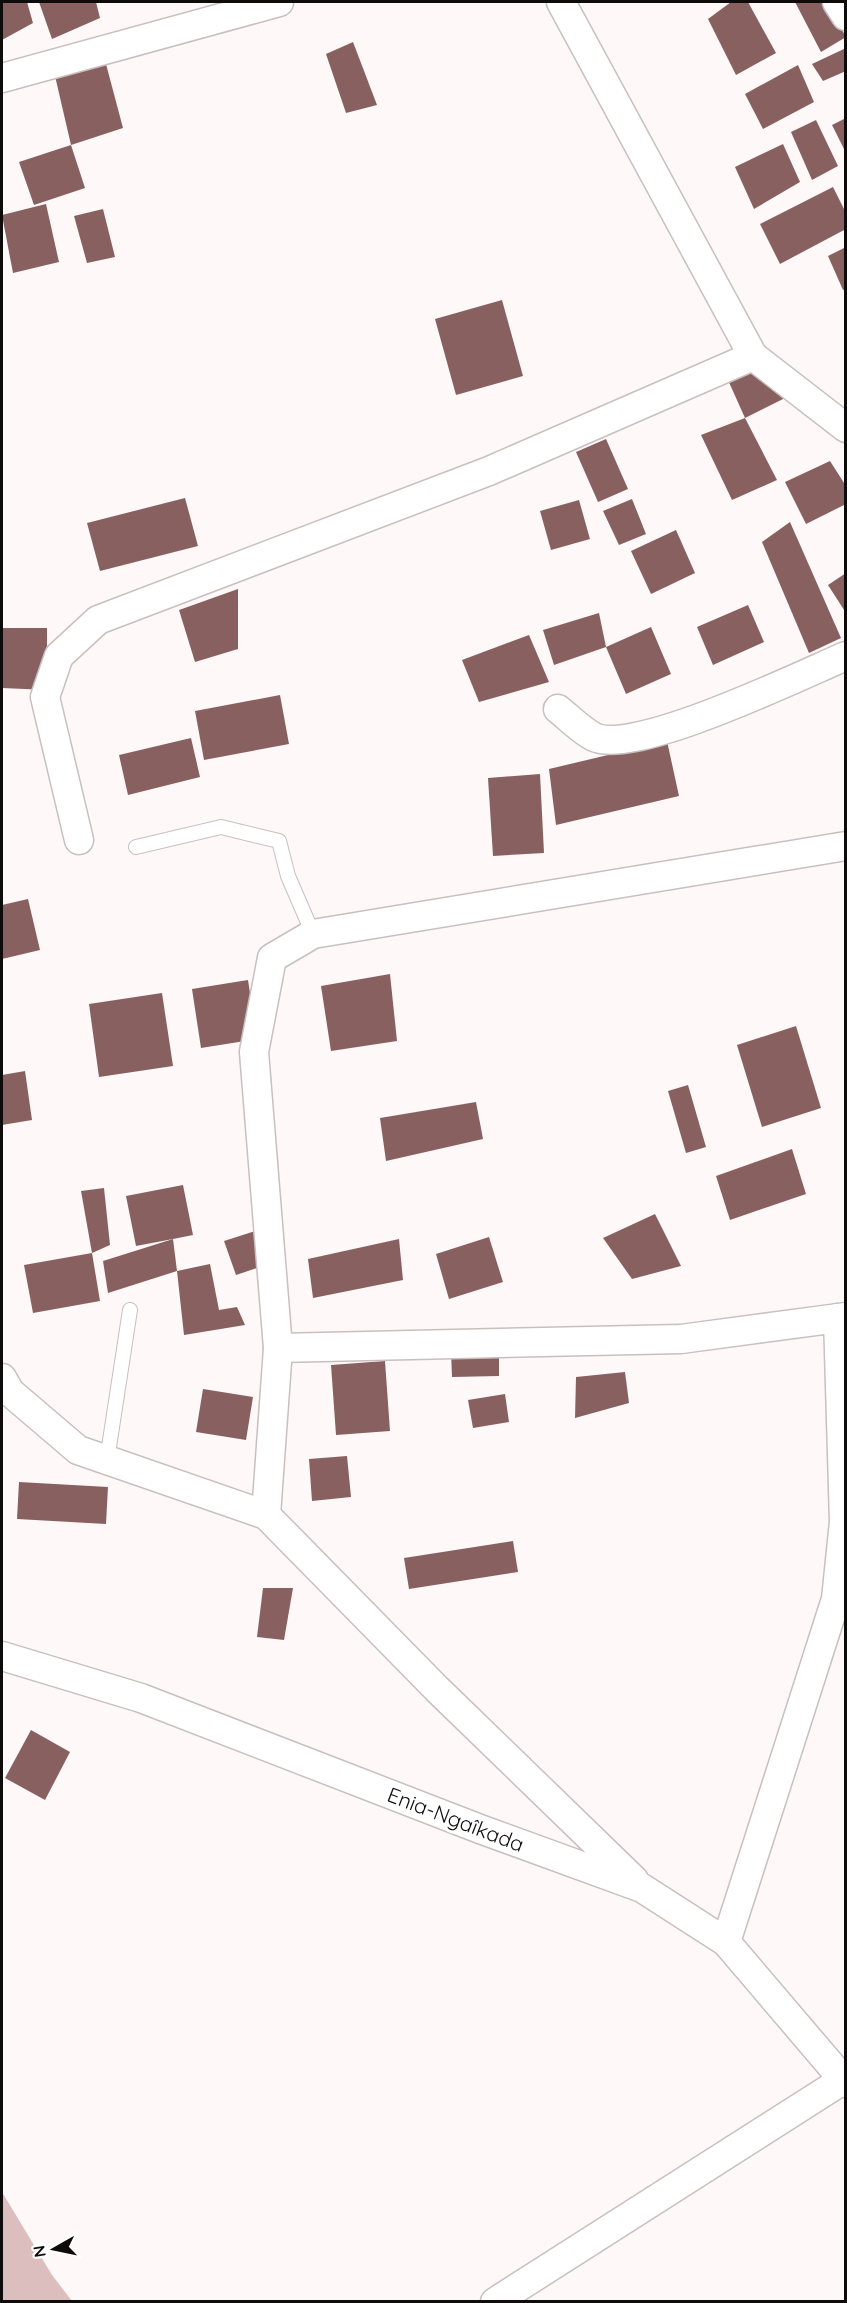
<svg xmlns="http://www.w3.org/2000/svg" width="847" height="2303" viewBox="0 0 847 2303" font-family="Quicksand,sans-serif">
  <rect width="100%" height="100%" fill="#fef8f8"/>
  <path fill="#dcbebe" d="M2,2192L52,2275L72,2301H2Z"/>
  <g fill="#896060">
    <path d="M2,2H27L33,23L2,40Z"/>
    <path d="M39,2H96L100,18L52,39Z"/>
    <path d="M731,2H748L776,53L736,75L708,19Z"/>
    <path d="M795,2H826L846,37L821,52Z"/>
    <path d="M353,42L377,105L346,113L326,54Z"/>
    <path d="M846,48V71L823,81L812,64Z"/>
    <path d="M102,49L123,128L71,145L52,63Z"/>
    <path d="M798,65L814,102L763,129L745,94Z"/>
    <path d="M846,118V153L832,125Z"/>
    <path d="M816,120L838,166L812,180L791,132Z"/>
    <path d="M783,144L800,182L754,209L735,167Z"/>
    <path d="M71,145L85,188L34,205L19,162Z"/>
    <path d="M833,187L846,213V229L780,264L760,224Z"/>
    <path d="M46,204L59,262L13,273L2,215Z"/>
    <path d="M103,209L115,257L87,263L74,216Z"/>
    <path d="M846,247V289L843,290L828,256Z"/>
    <path d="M502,300L523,376L456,395L435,319Z"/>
    <path d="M761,362L785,398L745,418L728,380Z"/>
    <path d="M745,418L777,480L732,500L701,435Z"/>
    <path d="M606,439L628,489L598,502L576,452Z"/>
    <path d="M830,461L846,486V504L806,524L785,482Z"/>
    <path d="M185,498L198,546L100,571L87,523Z"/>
    <path d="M632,499L646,534L619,545L603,511Z"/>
    <path d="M579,500L590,539L551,550L540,511Z"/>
    <path d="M790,522L841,638L809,653L762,542Z"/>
    <path d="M676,530L695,573L651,594L631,551Z"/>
    <path d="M846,573V613L828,585Z"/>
    <path d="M238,589V649L195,662L179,610Z"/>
    <path d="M748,605L764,642L713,665L697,627Z"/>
    <path d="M599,613L606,647L651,627L671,674L626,694L606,647L554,665L543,630Z"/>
    <path d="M2,628H47V690L2,688Z"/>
    <path d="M529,635L549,682L479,702L462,660Z"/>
    <path d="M280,695L289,744L204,760L195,711Z"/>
    <path d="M191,738L200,777L128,795L119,755Z"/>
    <path d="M667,741L679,796L556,825L549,769Z"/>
    <path d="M540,774L544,853L493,856L488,778Z"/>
    <path d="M28,899L40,950L2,959V905Z"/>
    <path d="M390,974L397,1041L331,1051L321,986Z"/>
    <path d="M248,980L257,1039L201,1048L192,989Z"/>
    <path d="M162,993L173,1066L99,1077L89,1004Z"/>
    <path d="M796,1026L821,1108L762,1127L737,1045Z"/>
    <path d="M25,1071L32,1120L2,1125V1075Z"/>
    <path d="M688,1085L706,1147L686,1153L668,1091Z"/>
    <path d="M476,1102L483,1139L386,1161L380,1118Z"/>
    <path d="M792,1149L806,1194L730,1220L716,1176Z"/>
    <path d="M183,1185L193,1235L173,1239L177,1271L108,1293L103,1261L173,1239L136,1246L126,1196Z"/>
    <path d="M104,1188L110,1245L92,1253L81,1191Z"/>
    <path d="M655,1214L681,1266L632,1279L603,1238Z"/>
    <path d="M258,1230L269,1264L236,1275L224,1241Z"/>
    <path d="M489,1237L503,1282L449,1299L436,1254Z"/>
    <path d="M399,1239L403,1280L313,1298L308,1259Z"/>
    <path d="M92,1253L100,1301L33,1313L24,1265Z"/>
    <path d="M210,1264L219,1310L237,1307L245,1325L184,1335L177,1271Z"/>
    <path d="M499,1350V1376L452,1377L451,1352Z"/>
    <path d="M385,1361L390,1431L336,1435L331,1365Z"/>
    <path d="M625,1372L629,1403L575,1418L576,1377Z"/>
    <path d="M203,1389L253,1397L246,1440L196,1432Z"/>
    <path d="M505,1394L509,1422L473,1428L468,1400Z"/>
    <path d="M347,1456L351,1497L312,1501L309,1459Z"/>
    <path d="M19,1482L108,1487L106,1524L17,1519Z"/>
    <path d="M513,1541L518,1572L409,1589L404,1558Z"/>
    <path d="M263,1588H293L284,1640L257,1637Z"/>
    <path d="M31,1730L70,1752L45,1800L5,1778Z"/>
  </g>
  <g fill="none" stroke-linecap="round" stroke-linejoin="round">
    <defs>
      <g id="lane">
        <path d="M136,847L221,827L279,841L288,876L313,934"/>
        <path d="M107,1460L130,1310"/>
      </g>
      <g id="street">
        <path d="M561,2L753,356L846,428"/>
        <path d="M837,2L846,16"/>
        <path d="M2,78L279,2"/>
        <path d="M558,709C569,718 582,731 594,737C635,756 801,675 846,656"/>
        <path d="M79,840L45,697L59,656L98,620L489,471L753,356"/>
        <path d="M278,1348L681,1339L846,1317"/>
        <path d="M2,1378L10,1392L78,1450L266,1515L437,1689L634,1880"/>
        <path d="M266,1515L278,1348L254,1052L272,958L313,934L846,846"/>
        <path d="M2,1656L141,1698L480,1829L642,1888L726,1942L846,2083"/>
        <path d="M726,1942L836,1599L844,1522L838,1318"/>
        <path d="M495,2302L843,2080"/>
      </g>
    </defs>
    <use href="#lane" stroke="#c9bfbf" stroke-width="16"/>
    <use href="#street" stroke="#c9bfbf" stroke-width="31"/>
    <use href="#lane" stroke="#fff" stroke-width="14"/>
    <use href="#street" stroke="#fff" stroke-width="28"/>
  </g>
  <g text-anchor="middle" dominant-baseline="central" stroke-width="6" stroke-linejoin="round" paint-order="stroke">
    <g font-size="21" fill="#0e0b0b" stroke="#fff">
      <text transform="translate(456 1819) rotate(21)">Enia-Ngaîkada</text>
    </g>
  </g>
  <rect width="847" height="2303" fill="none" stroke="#0e0b0b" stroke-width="6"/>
  <g transform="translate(54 2249) rotate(261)" stroke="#ffffff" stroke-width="4.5" paint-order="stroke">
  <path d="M0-4.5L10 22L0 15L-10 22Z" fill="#0e0b0b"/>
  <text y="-9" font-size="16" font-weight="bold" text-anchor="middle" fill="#0e0b0b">N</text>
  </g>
</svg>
